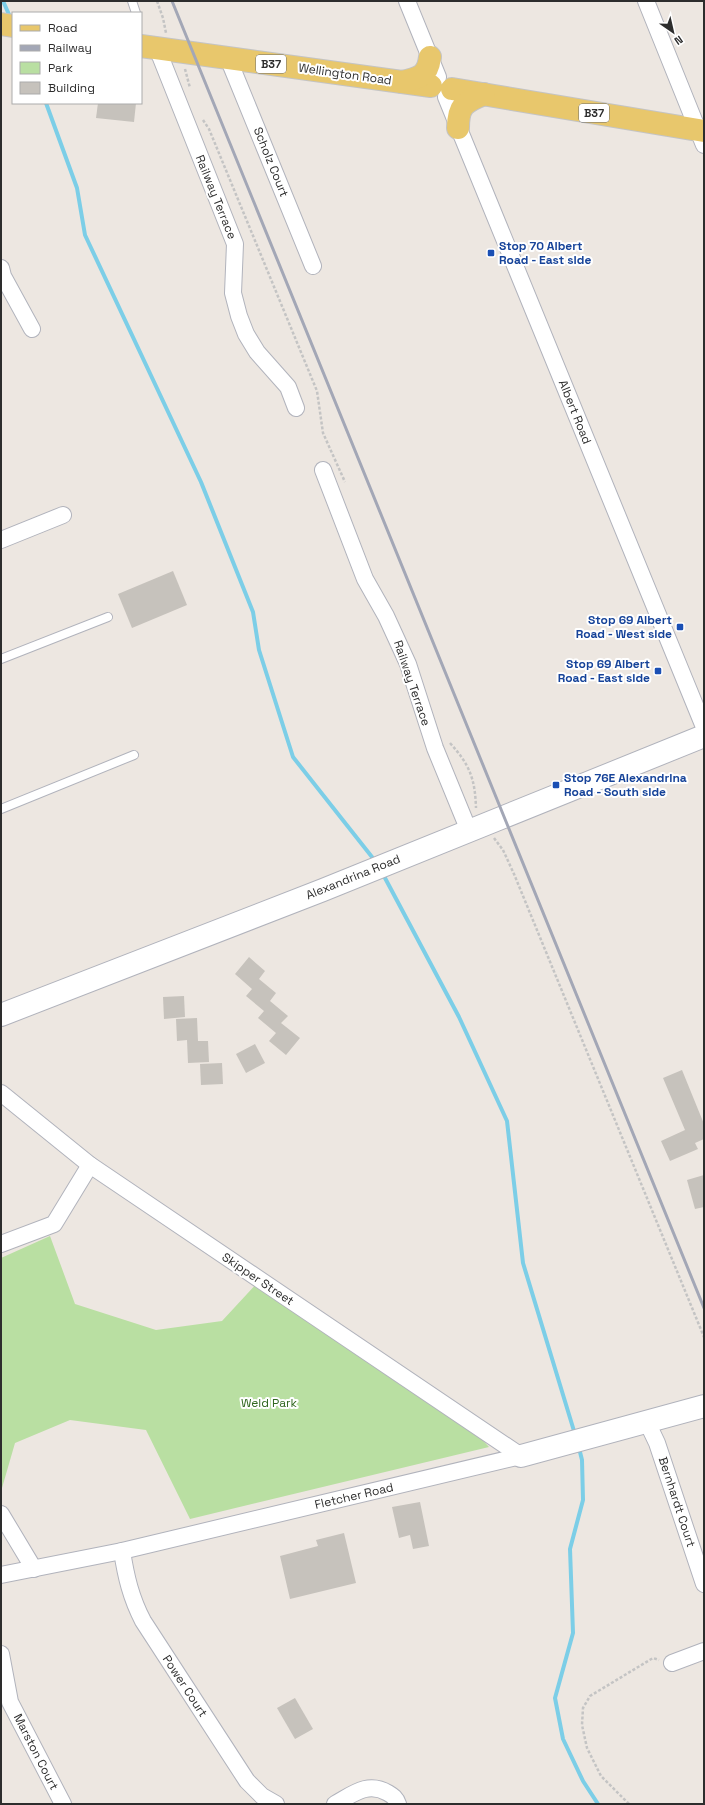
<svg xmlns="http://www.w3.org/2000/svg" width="705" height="1805" viewBox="0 0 705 1805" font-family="'Space Grotesk',sans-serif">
  <rect width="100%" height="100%" fill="#ede7e1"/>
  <path fill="#b9dfa2" d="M50,1236L75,1304L156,1330L222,1321L258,1282L466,1422L489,1447L190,1519L146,1430L70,1420L15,1443L2,1488L1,1258Z"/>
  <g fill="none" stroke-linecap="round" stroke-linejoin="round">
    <g stroke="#7ccee7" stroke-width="4">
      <path d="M3,1L11,19"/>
      <path d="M46,103L77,188L85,235L201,482L253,612L259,650L293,757L372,857"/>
      <path d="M385,878L459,1017L507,1121L523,1263L574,1431"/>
      <path d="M580,1452L582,1460L583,1500L570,1549L573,1633L555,1698L563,1739L583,1781L598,1804"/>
    </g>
  </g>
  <g fill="#c6c2bc">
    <path d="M98,103H136L134,122L96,118Z"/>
    <path d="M173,571L187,605L132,628L118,594Z"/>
    <path d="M249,957L265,971L259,979L276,993L270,1001L288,1016L281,1023L300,1038L286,1055L269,1041L276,1033L258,1018L264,1011L246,996L252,989L235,974Z"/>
    <path d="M184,996L185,1017L164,1019L163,997Z"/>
    <path d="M197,1018L198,1041H208L209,1062L188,1063L187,1040L177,1041L176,1019Z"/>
    <path d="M255,1044L265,1063L246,1073L236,1054Z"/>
    <path d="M222,1063L223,1084L201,1085L200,1064Z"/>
    <path d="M682,1070L704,1124V1139L695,1143L698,1149L670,1161L661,1141L685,1130L663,1078Z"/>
    <path d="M704,1175V1207L695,1209L687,1180Z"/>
    <path d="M420,1502L429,1546L413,1549L410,1535L399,1538L392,1507Z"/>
    <path d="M344,1533L356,1583L290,1599L280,1556L318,1546L316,1540Z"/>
    <path d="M295,1698L313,1729L295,1739L277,1708Z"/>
  </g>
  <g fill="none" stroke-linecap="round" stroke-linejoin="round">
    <defs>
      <g id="lane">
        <path d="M132,1L136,13"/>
        <path d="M1,659L108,617"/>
        <path d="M1,809L134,755"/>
      </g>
      <g id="street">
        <path d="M407,1L438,77"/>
        <path d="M646,1L704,145"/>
        <path d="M157,48L235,244L233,293L239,316L246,334L257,352L288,387L296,408"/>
        <path d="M228,58L313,266"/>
        <path d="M446,97L704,727"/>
        <path d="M1,268L3,276L32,329"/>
        <path d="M323,470L365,579L386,616L408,664L435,748L469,831"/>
        <path d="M1,540L63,515"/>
        <path d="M1,1093L90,1165L521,1456"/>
        <path d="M1,1244L54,1224L90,1165"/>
        <path d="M647,1422L657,1443L704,1584"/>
        <path d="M1,1514L34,1569"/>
        <path d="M122,1551C126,1577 131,1598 143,1621L247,1781L262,1796L276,1804"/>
        <path d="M1,1575L122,1551L521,1456"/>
        <path d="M1,1654L10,1702L63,1804"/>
        <path d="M672,1663L704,1651"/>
        <path d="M335,1804C353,1794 368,1781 388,1793C393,1796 396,1798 398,1804"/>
      </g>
      <g id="secondary">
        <path d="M1,1015L323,890L704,736"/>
        <path d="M521,1456L704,1406"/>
      </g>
      <g id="primary">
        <path d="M1,24L13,26"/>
        <path d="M141,46L431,86"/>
        <path d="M402,82C419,78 428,76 430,57"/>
        <path d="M452,89L704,131"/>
        <path d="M458,128C458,106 464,102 484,94"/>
      </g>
    </defs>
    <use href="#lane" stroke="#b1b3bc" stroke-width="10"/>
    <use href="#street" stroke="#b1b3bc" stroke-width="18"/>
    <use href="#secondary" stroke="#b1b3bc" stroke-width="24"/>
    <use href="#primary" stroke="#c4c4c4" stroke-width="24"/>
    <g stroke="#c4c4c4" stroke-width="2.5" stroke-dasharray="3 2" stroke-linecap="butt">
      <path d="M157,1L163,18L166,33"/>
      <path d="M185,69L190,88"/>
      <path d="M203,120L209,129L317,391L323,433L345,482"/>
      <path d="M450,743C470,765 475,779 476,808"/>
      <path d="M494,838L503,850L514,874L704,1337"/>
      <path d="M629,1804L601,1776L587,1748L582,1725L583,1708L590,1696L653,1658L659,1660"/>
    </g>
    <use href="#lane" stroke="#fff" stroke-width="8"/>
    <use href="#street" stroke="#fff" stroke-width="16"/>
    <use href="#secondary" stroke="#fff" stroke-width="22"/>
    <use href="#primary" stroke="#e8c76c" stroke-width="22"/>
    <path stroke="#a3a7b6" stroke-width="3" d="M172,1L704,1308"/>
  </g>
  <g fill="#1a4fb4" stroke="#fff" stroke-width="1.5">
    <rect x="487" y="249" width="8" height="8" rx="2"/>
    <rect x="676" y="623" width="8" height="8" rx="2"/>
    <rect x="654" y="667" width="8" height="8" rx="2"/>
    <rect x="552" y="781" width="8" height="8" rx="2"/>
  </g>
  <g text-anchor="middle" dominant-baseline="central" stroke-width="4" stroke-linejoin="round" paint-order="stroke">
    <g fill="#fff" stroke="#6c6c6c" stroke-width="1">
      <rect x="256" y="55" width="30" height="18" rx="3"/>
      <rect x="579" y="104" width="30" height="18" rx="3"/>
    </g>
    <g font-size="11" font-weight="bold" fill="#2d2d2d">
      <text x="271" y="64">B37</text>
      <text x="594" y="113">B37</text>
    </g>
    <g font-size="12" fill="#2d2d2d" stroke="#fff">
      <text transform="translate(345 74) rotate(8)">Wellington Road</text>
      <text transform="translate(271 162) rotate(68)">Scholz Court</text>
      <text transform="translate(216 197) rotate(68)">Railway Terrace</text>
      <text transform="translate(575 412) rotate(68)">Albert Road</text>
      <text transform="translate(412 683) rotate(71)">Railway Terrace</text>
      <text transform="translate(353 877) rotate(-22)">Alexandrina Road</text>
      <text transform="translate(258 1279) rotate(34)">Skipper Street</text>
      <text transform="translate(354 1496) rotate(-13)">Fletcher Road</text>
      <text transform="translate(677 1502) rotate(72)">Bernhardt Court</text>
      <text transform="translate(185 1686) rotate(57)">Power Court</text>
      <text transform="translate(36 1752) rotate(63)">Marston Court</text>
    </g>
    <g font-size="12" font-weight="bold" fill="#164399" stroke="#fff" text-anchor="start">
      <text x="499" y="246">Stop 70 Albert<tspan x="499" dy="14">Road - East side</tspan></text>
      <text x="672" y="620" text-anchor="end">Stop 69 Albert<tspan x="672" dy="14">Road - West side</tspan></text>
      <text x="650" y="664" text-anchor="end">Stop 69 Albert<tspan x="650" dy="14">Road - East side</tspan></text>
      <text x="564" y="778">Stop 76E Alexandrina<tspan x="564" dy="14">Road - South side</tspan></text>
    </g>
    <g font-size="12" fill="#316720" stroke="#fff">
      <text x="269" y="1403">Weld Park</text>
    </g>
  </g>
  <rect width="705" height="1805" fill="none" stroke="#2d2d2d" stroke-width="4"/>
  <rect x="12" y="12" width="130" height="92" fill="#ffffff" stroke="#ababab"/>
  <rect x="20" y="25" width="20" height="6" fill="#e8c76c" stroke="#ababab"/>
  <text x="48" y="32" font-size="12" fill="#2d2d2d">Road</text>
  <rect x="20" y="45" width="20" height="6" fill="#a3a7b6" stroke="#ababab"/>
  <text x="48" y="52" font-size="12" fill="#2d2d2d">Railway</text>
  <rect x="20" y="62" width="20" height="12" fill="#b9dfa2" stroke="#ababab"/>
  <text x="48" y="72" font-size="12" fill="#2d2d2d">Park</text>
  <rect x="20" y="82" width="20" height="12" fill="#c6c2bc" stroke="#ababab"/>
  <text x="48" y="92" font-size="12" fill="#2d2d2d">Building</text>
  <g transform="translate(673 32) rotate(146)" stroke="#ffffff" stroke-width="3" paint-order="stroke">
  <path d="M0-3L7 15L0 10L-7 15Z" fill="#2d2d2d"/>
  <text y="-6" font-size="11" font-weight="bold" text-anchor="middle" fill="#2d2d2d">N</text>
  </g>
</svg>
